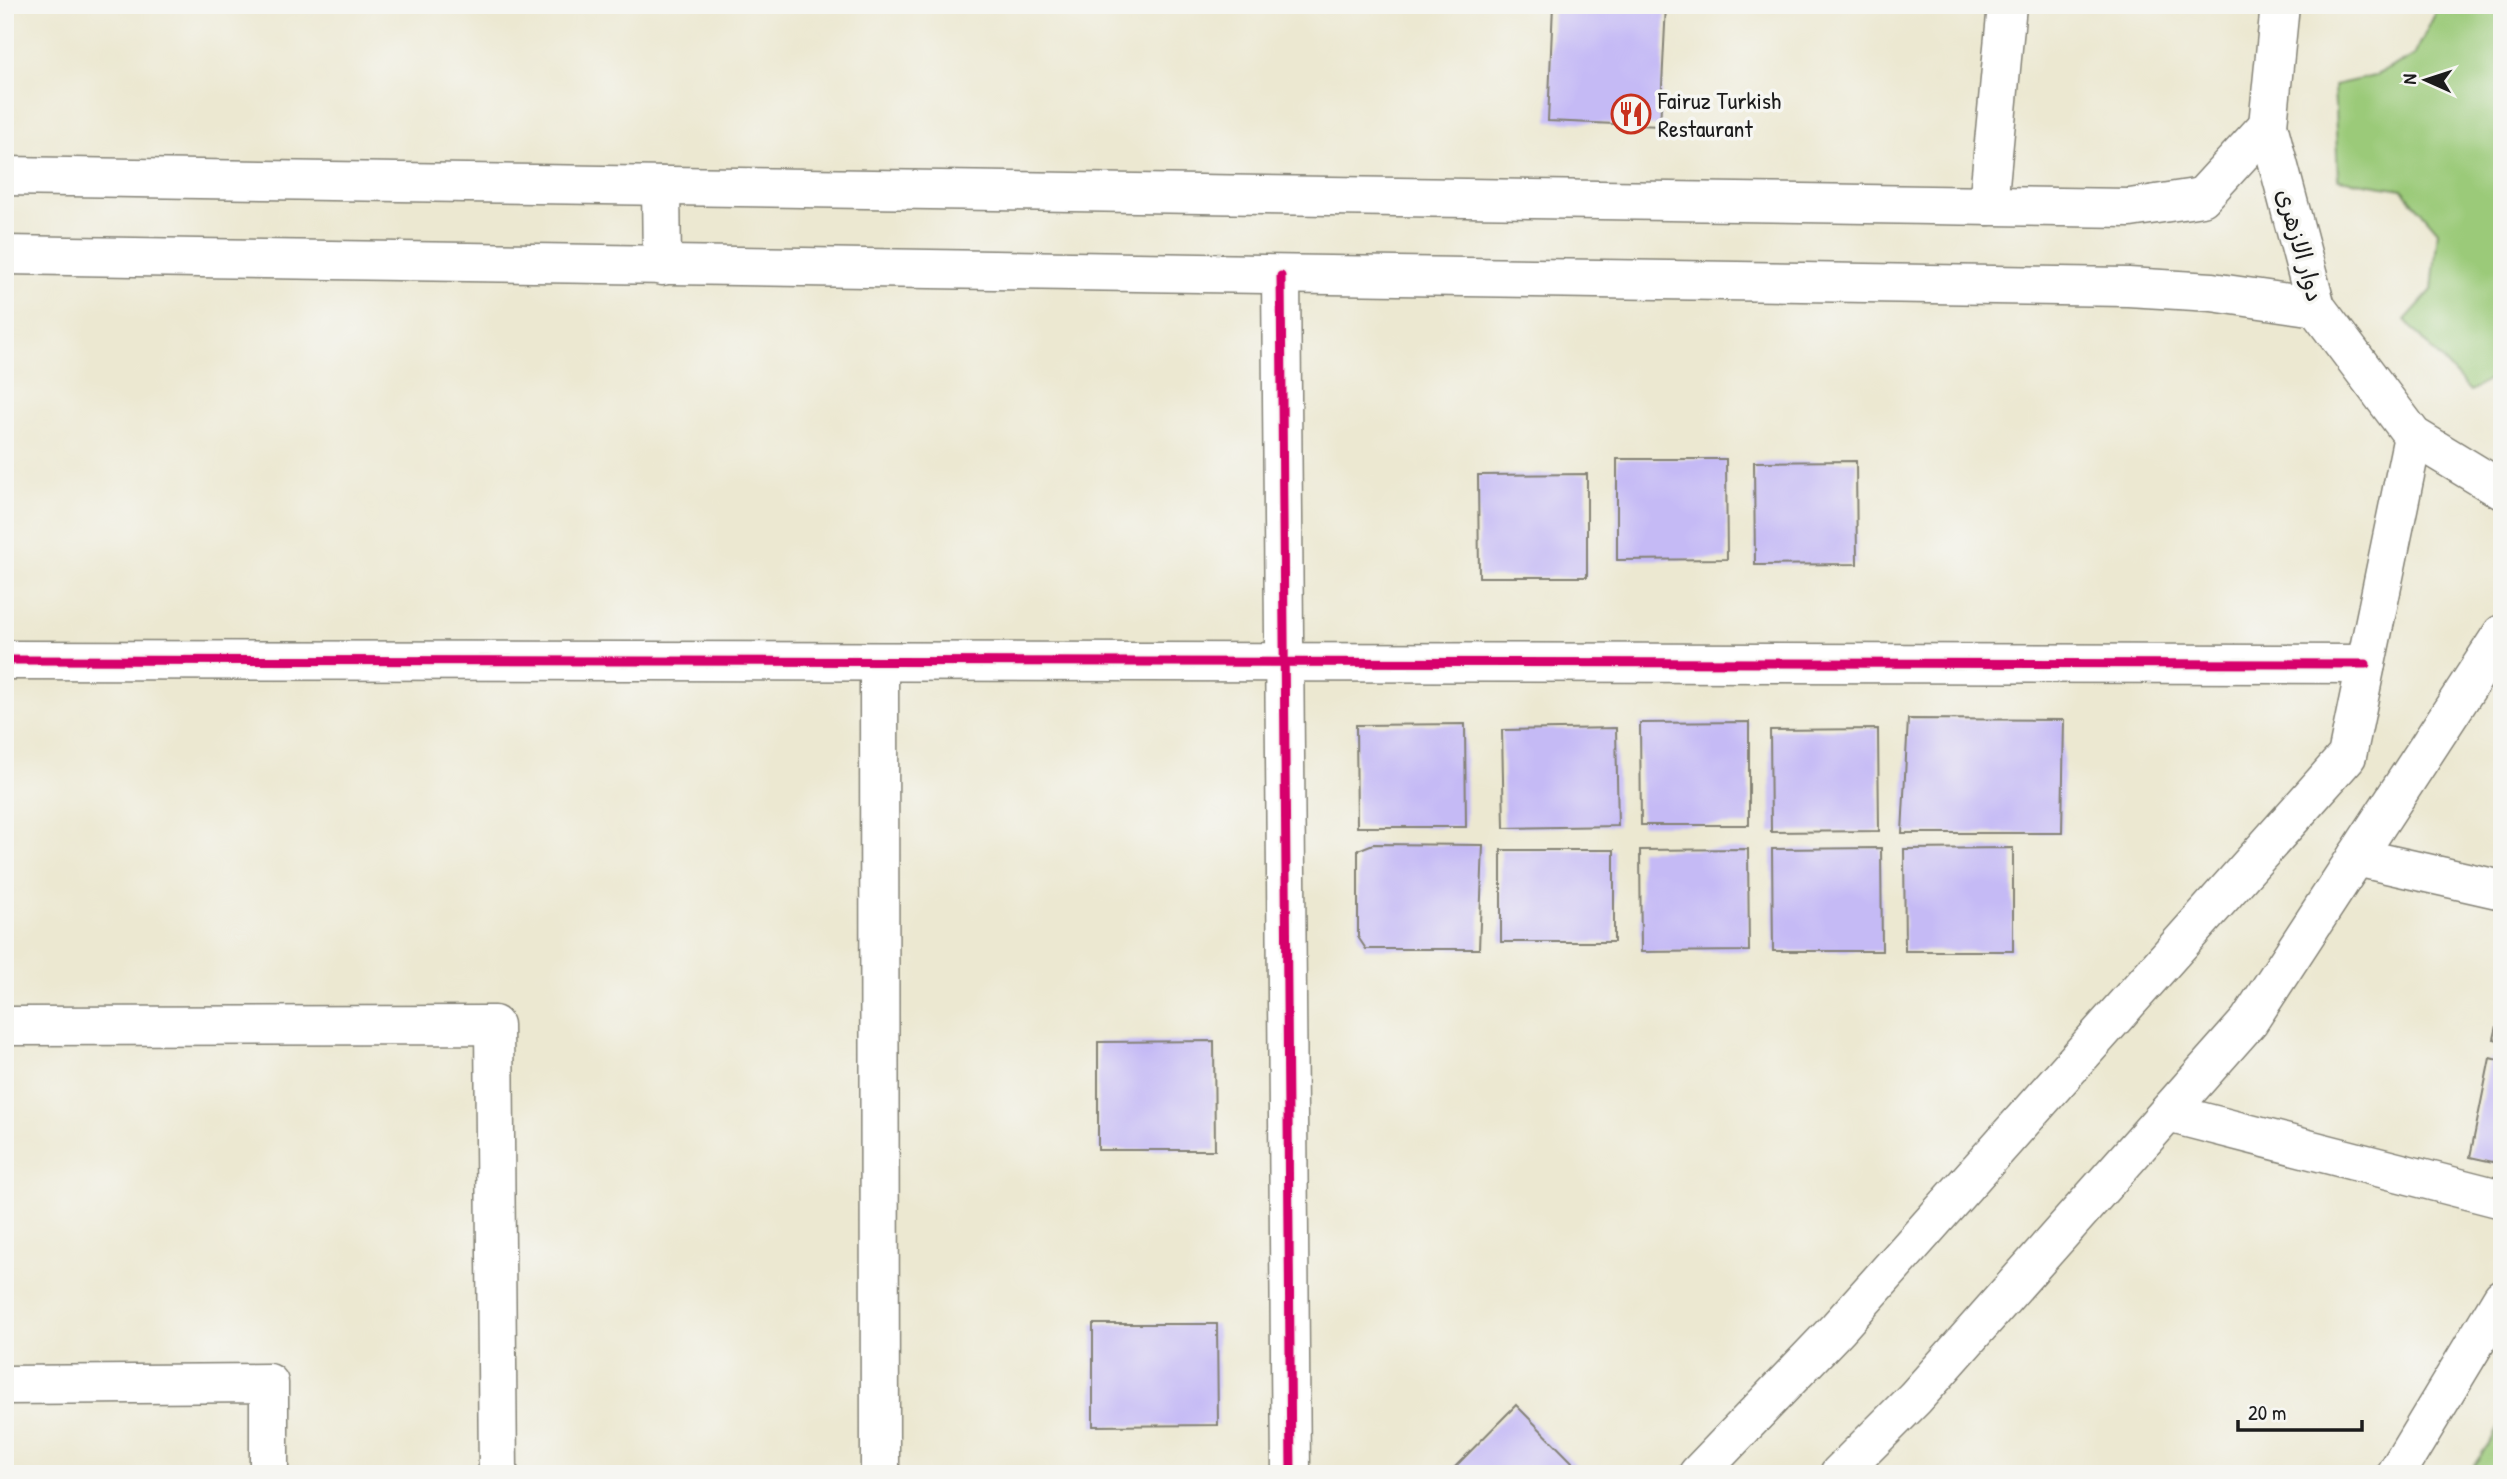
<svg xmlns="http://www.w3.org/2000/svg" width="2507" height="1479" viewBox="0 0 2507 1479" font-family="'Patrick Hand','Playpen Sans Arabic',sans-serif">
  <rect width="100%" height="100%" fill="#f6f6f2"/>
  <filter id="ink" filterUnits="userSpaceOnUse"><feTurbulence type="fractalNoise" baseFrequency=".0143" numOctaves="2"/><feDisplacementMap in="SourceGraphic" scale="14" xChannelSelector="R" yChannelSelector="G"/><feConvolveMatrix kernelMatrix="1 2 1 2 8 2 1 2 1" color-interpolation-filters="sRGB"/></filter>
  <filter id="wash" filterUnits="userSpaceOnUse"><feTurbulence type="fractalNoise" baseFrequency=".00686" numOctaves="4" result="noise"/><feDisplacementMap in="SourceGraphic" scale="28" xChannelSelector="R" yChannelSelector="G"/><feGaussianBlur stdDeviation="1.57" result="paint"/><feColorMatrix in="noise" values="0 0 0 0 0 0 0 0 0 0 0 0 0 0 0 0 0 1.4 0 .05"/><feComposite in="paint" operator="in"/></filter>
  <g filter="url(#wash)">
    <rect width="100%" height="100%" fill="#ece8d1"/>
    <g fill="#9bca79" stroke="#5c734a" stroke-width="2">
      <path d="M2434,5H2502V373L2470,391L2405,320L2432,290L2438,231L2402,189L2338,179L2334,85L2374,76L2414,56L2434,16Z"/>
      <path d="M2502,1424V1474H2468Z"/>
    </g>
    <g id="blocks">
      <g fill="#c5baf5">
        <path d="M1553,5H1666L1660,126L1548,121Z"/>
        <path d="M1617,459H1726L1727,559L1617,560Z"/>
        <path d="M1856,461L1857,564L1755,565L1754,462Z"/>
        <path d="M1587,474V577H1479L1478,475Z"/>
        <path d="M1908,719L2064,720L2062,833H1902Z"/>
        <path d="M1749,722V825H1641L1640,723Z"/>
        <path d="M1465,724L1466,827H1357L1356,725Z"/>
        <path d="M1616,728L1618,826L1504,828L1502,730Z"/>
        <path d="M1878,729L1879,831L1771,832L1770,730Z"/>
        <path d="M1373,844L1483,845L1479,949H1366L1358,937V850Z"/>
        <path d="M1881,848L1882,951H1773L1772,849Z"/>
        <path d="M2013,848V951H1905L1904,849Z"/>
        <path d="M1748,849L1749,951L1641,952L1640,850Z"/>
        <rect x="1501" y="850" width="113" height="92"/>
        <path d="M2501,1008H2502V1041L2494,1039Z"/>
        <path d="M1214,1041L1215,1150H1098V1042Z"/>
        <path d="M2490,1058L2502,1061V1164L2470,1157Z"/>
        <path d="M1093,1324H1217L1218,1425L1093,1426Z"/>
        <path d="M1516,1405L1584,1474H1448Z"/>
      </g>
    </g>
  </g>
  <g filter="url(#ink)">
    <use href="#blocks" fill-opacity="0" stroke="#848276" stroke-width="2"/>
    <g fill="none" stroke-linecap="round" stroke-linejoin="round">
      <defs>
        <g id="street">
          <path d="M661,186L662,266"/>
          <path d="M1988,206L2007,5"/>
          <path d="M1281,276L1291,1474"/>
          <path d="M5,660L2366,664"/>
          <path d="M879,662L880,1474"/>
          <path d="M2356,857L2502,890"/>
          <path d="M5,1026L494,1025L498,1474"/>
          <path d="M2168,1113L2502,1199"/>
          <path d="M5,1385L269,1383V1474"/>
          <path d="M2396,1474L2502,1298"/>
        </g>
        <g id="secondary">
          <path d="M2280,5L2268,125L2316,307L2413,436L2502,490"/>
          <path d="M5,176L2130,208L2202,197L2268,125"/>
          <path d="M5,255L2128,287L2212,292L2316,307"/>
          <path d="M1698,1474L1838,1328L2347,756L2413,436"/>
          <path d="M1839,1474L1915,1398L2249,1021L2502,634"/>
        </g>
      </defs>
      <use href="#street" stroke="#848276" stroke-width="41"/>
      <use href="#secondary" stroke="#848276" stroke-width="41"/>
      <use href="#street" stroke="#fff" stroke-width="38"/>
      <use href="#secondary" stroke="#fff" stroke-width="38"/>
      <defs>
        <g id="cycleway">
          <path d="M1281,276L1291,1474"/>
          <path d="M5,660L2366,664"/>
        </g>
      </defs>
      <use href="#cycleway" stroke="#f6f6f2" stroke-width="13"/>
      <use href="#cycleway" stroke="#d6006c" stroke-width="9"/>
    </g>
  </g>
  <defs>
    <symbol id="restaurant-ring" viewBox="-11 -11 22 22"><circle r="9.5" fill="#f6f6f2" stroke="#c8321e" stroke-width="1.5"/><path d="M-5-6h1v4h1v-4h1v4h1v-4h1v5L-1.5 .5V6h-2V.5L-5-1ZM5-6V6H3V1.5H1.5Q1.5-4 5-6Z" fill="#c8321e"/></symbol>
  </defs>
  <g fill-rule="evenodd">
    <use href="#restaurant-ring" x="1609" y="92" width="44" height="44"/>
  </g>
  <g text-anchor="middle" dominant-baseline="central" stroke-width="7" stroke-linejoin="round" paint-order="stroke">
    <g font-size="24" fill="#1c1c1c" stroke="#f6f6f2" text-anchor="start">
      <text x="1658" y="100">Fairuz Turkish<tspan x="1658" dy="28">Restaurant</tspan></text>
    </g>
    <g font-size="24" fill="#1c1c1c" stroke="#f6f6f2">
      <text transform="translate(2301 245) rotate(74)">دوار الازهری</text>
    </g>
  </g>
  <rect width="2507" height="1479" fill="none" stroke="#f6f6f2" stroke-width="28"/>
  <g transform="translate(2426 80) rotate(273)" stroke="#f6f6f2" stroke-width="5" paint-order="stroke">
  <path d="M0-5L12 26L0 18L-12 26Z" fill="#1c1c1c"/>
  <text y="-10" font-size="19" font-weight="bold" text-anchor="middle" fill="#1c1c1c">N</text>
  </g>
  <path d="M2238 1420v10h124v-10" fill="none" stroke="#1c1c1c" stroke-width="3.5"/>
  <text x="2248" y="1420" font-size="21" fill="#1c1c1c" stroke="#f6f6f2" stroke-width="5" paint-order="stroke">20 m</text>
</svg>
